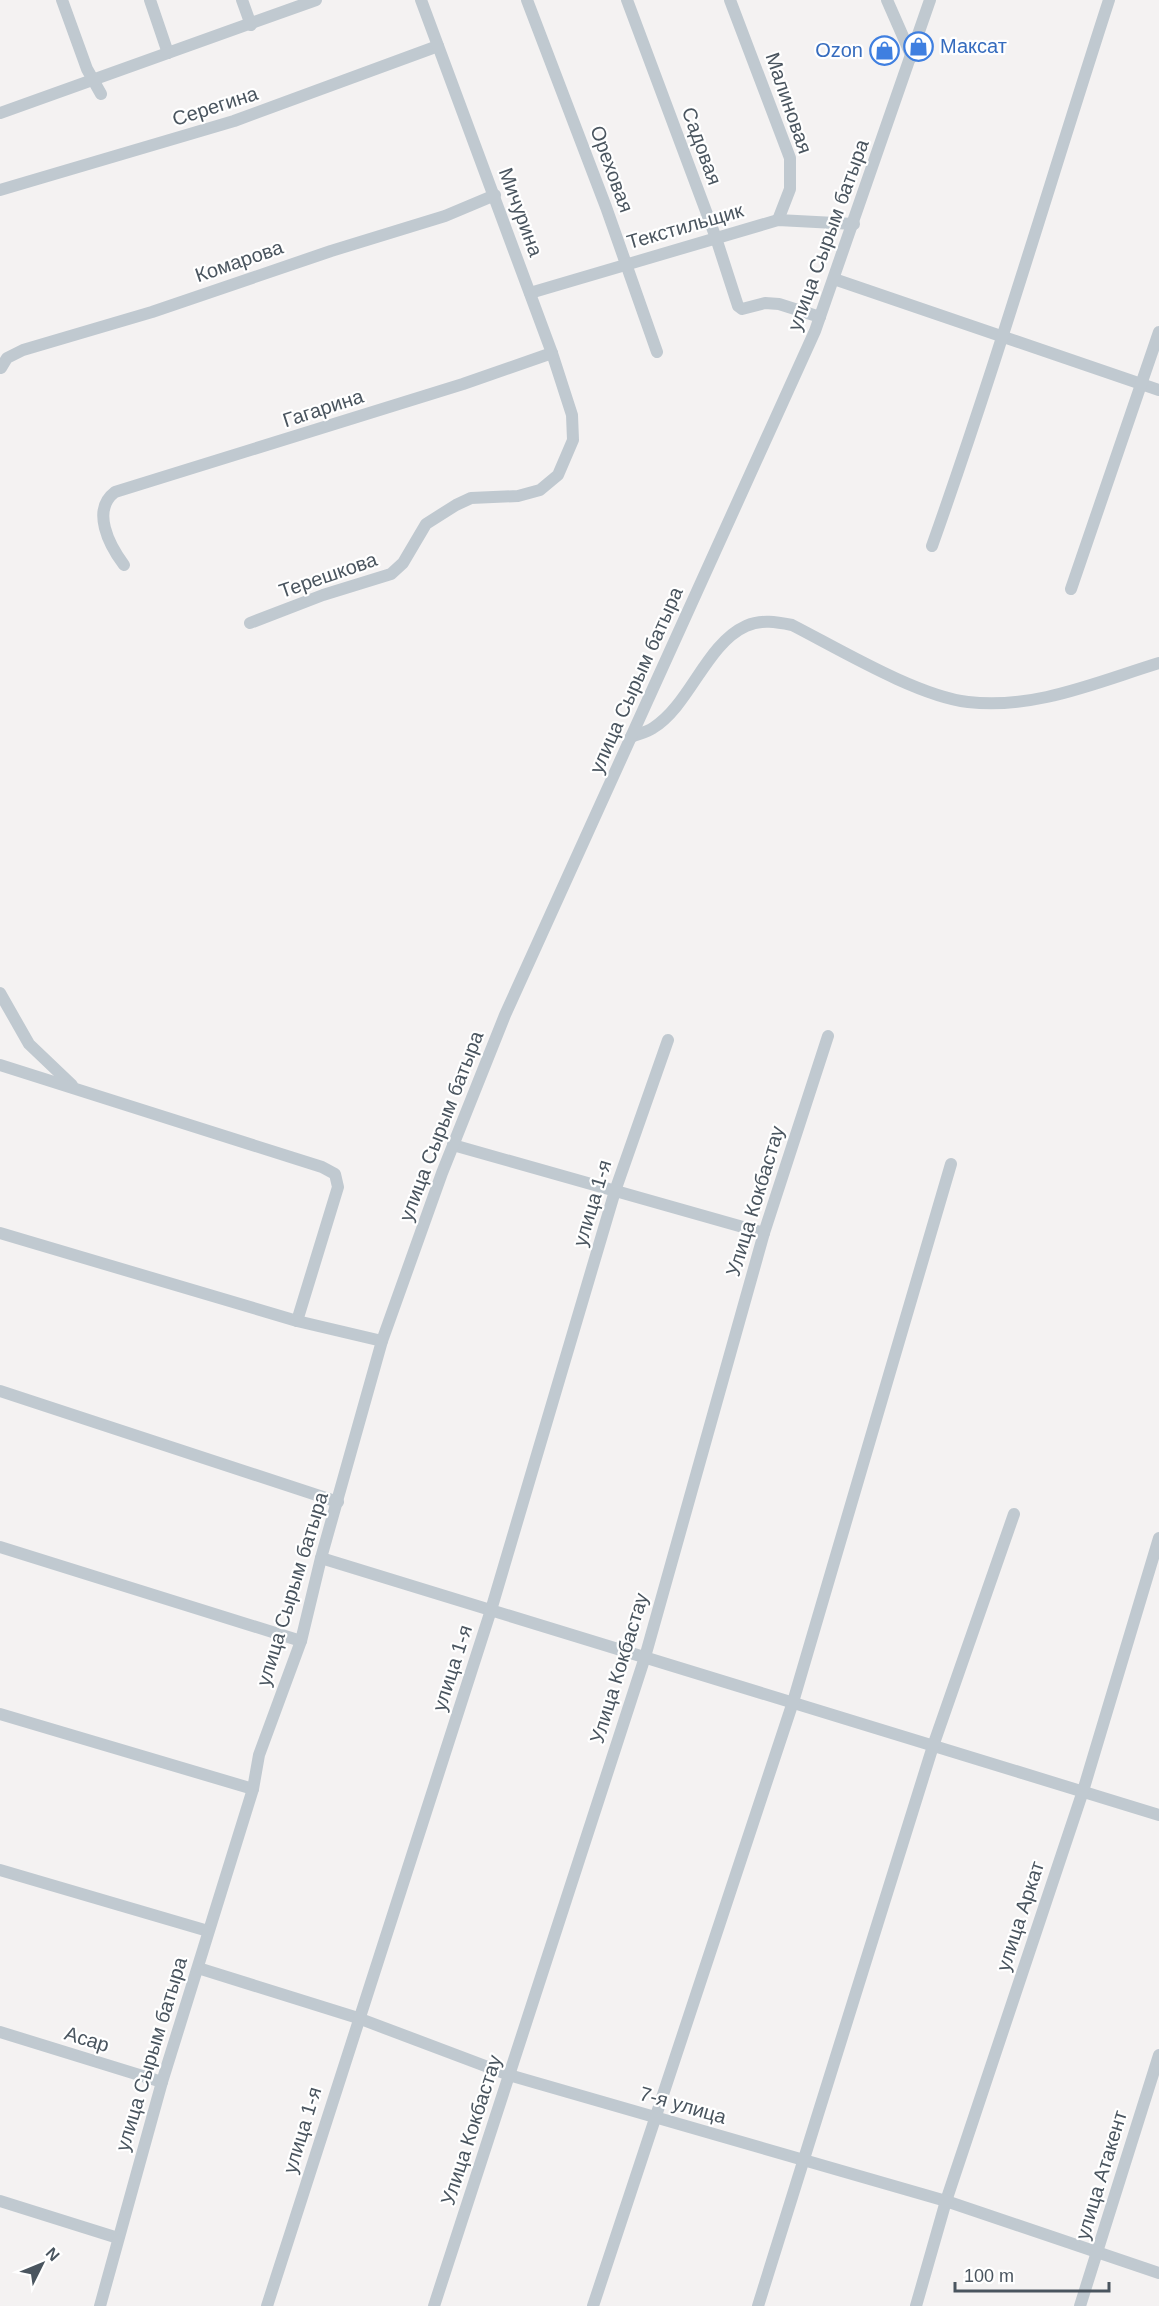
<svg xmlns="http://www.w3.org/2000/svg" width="1159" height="2306" viewBox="0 0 1159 2306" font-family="Helvetica,sans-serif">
  <rect width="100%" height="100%" fill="#f4f2f2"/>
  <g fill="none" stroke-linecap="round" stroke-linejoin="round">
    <g stroke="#c0c9d0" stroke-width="12">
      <path d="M62,0L87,69L101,94"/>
      <path d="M150,0L168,53"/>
      <path d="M242,0L251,25"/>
      <path d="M527,0L606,207L657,352"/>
      <path d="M627,0L716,238L738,306L742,309L765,303L779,304L820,317"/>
      <path d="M730,0L790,158V189L778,220"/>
      <path d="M887,0L912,57"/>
      <path d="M0,113L316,0"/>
      <path d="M0,190L234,121L438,46"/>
      <path d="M834,279L1159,390"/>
      <path d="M530,293L778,220L854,224"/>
      <path d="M1,368L7,358L23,350L152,312L331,251L445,216L495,195"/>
      <path d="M932,546C996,366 1050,182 1109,0"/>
      <path d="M124,565C109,545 91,510 115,492L463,384L552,353"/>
      <path d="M1071,589L1159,332"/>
      <path d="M250,623L323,595L391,574L403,563L426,524L456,505L471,498L518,496L540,490L558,475L573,440L572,415L552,353L421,0"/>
      <path d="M631,737C638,734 647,732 653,728C690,705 706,644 746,626C761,619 777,622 792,625C839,649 917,696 968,702C1034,710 1097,682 1159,663"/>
      <path d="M0,993L29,1044L72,1085"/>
      <path d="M0,1065L322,1167L335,1174L338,1187L297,1321"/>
      <path d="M453,1145L764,1233"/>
      <path d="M0,1233L297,1321L382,1341"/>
      <path d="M0,1391L338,1502"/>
      <path d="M0,1547L301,1641"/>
      <path d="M321,1558L1159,1815"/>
      <path d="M0,1714L253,1789"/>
      <path d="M0,1870L208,1931"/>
      <path d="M198,1968L358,2018L509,2075L946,2201L1159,2273"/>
      <path d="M0,2032L162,2082"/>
      <path d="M0,2201L118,2238"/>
      <path d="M100,2306L162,2082L253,1789L259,1755L301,1641L321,1558L382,1341L442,1173L505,1015L815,331L930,0"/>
      <path d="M267,2306L491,1610L615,1191L668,1040"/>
      <path d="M434,2306L645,1657L764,1233L828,1036"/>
      <path d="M593,2306L793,1702L951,1164"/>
      <path d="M758,2306L933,1746L1014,1514"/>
      <path d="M916,2306L946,2201L1083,1791L1159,1538"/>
      <path d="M1080,2306L1159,2055"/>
    </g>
  </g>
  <defs>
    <symbol id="shop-ring" viewBox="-11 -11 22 22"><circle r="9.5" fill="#fff" stroke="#3f7fe0" stroke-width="1.5"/><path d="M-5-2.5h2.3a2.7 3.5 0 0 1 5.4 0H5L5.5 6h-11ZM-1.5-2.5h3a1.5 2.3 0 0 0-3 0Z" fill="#3f7fe0"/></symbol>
  </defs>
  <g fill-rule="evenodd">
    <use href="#shop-ring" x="902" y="30" width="33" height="33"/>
    <use href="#shop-ring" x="868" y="34" width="33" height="33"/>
  </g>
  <g text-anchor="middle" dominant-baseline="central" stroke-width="4.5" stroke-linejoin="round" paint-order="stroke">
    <g font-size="20" fill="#366cbe" stroke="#fff" text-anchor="start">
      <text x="940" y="46">Максат</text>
      <text x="863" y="50" text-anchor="end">Ozon</text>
    </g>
    <g font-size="20" fill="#4a555f" stroke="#fff">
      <text transform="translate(789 103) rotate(71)">Малиновая</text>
      <text transform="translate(215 106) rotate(-18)">Серегина</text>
      <text transform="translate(702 146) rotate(70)">Садовая</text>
      <text transform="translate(612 169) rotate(70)">Ореховая</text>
      <text transform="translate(521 212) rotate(70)">Мичурина</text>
      <text transform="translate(685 226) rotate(-16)">Текстильщик</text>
      <text transform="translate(828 235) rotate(-70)">улица Сырым батыра</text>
      <text transform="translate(239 261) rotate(-19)">Комарова</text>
      <text transform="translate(323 408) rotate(-18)">Гагарина</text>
      <text transform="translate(328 575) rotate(-19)">Терешкова</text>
      <text transform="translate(636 680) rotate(-66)">улица Сырым батыра</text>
      <text transform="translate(441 1126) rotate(-69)">улица Сырым батыра</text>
      <text transform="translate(755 1201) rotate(-73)">Улица Кокбастау</text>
      <text transform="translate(592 1203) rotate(-73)">улица 1-я</text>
      <text transform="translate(292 1589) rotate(-73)">улица Сырым батыра</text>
      <text transform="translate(452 1668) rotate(-72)">улица 1-я</text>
      <text transform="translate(619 1668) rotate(-73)">Улица Кокбастау</text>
      <text transform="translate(1020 1916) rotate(-72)">улица Аркат</text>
      <text transform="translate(87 2039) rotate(17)">Асар</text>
      <text transform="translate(151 2054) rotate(-73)">улица Сырым батыра</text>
      <text transform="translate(683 2105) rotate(16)">7-я улица</text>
      <text transform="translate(302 2130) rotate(-73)">улица 1-я</text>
      <text transform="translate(471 2130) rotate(-72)">Улица Кокбастау</text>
      <text transform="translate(1101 2175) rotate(-73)">улица Атакент</text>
    </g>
  </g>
  <g transform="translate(42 2264) rotate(47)" stroke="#ffffff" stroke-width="4.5" paint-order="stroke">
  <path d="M0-4.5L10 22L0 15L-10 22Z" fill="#4a555f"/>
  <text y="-9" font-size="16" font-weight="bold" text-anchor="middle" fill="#4a555f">N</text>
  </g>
  <path d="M955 2282v9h154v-9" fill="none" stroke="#4a555f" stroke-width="3"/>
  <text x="964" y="2282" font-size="18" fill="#4a555f" stroke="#ffffff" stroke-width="4.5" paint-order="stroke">100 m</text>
</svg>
